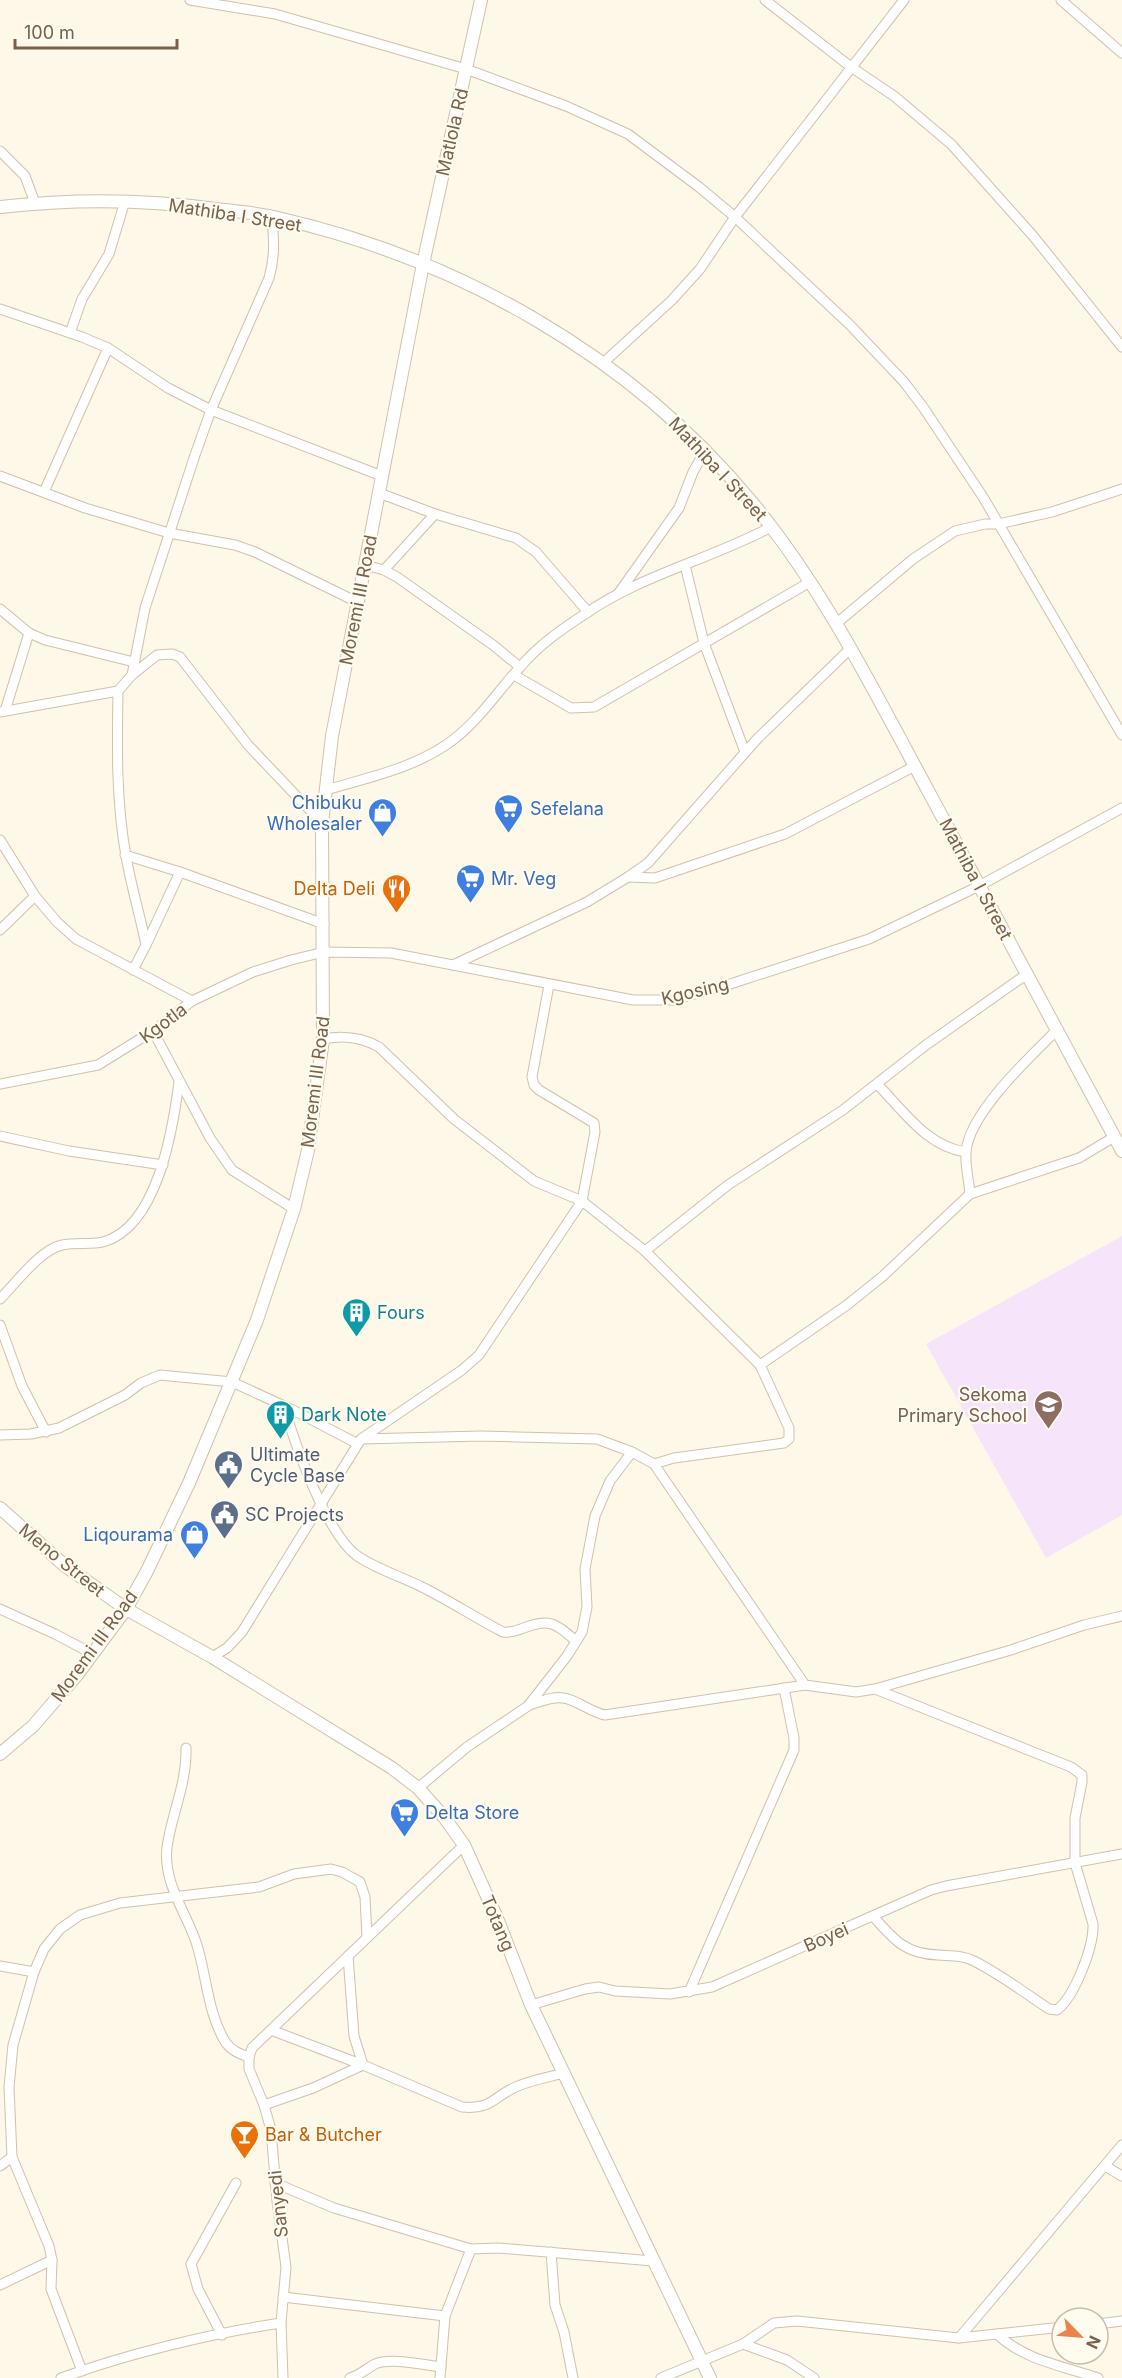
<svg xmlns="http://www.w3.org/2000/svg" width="1122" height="2378" viewBox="0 0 1122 2378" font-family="Inter,sans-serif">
  <rect width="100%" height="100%" fill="#fdf8e8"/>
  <path fill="#f5e4fa" d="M1122,1236V1515L1046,1558L926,1344Z"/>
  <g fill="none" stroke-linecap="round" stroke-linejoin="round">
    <defs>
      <g id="minor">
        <path d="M190,0L275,14L466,69L566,106L628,134L699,187L735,217L850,325L904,382L923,407L983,497L1122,735"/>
        <path d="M765,0L851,67L894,96L951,144L1034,237L1122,347"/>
        <path d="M1061,0L1122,53"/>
        <path d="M0,151L25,176L35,203"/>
        <path d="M0,309L82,337L108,348L168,388L211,410L382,476"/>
        <path d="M70,333L82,299L109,254L125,201"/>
        <path d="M603,363L672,300L700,269L735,217L904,0"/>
        <path d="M0,476L85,508L169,533L235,545L255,552L357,602"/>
        <path d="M44,492L108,348"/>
        <path d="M379,493L435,514L516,538L536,552L588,612"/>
        <path d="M365,565L384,570L397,577L493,645L520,667"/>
        <path d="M685,565L704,643L745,752"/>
        <path d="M384,570L435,514"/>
        <path d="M618,594L679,508L693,472L705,451"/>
        <path d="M0,609L29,633L45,640L134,662"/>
        <path d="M837,623L913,559L955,531L985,524H998L1052,512L1122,489"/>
        <path d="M132,675L145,608L195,455L211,410L269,278C275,257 275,238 271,216"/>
        <path d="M514,675L571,708L594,707L810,582"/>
        <path d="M118,691C117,747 116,801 126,856C131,886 140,915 146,945L133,970"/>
        <path d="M5,711L29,633"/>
        <path d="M0,712L118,691L132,675L157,655L172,654L180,657L248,745L322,823"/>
        <path d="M326,790C367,778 410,769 446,745C477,724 496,693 521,666C539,645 562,629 585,614C641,575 711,559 771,527"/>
        <path d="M0,840L35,896L57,922L76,939L192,1001"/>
        <path d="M125,855L180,872L324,924"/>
        <path d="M628,877L655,878L785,834L915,766"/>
        <path d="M0,930L35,896"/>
        <path d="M146,945L180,872"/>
        <path d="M453,965L587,902L628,877L648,863L757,739L851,648"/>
        <path d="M153,1031L210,1138L232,1170L294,1209"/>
        <path d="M323,1039C344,1035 361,1037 379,1047L454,1119L534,1181L582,1201L645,1251"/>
        <path d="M0,1084L98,1065L153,1031L192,1001L253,972L291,960L324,952L391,953L633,1000H673L724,986L869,939L979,886L1122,808"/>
        <path d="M877,1084C903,1110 927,1147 966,1152"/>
        <path d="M0,1136L69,1151L163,1165"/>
        <path d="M970,1194C969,1181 965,1166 966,1152C969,1113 1030,1057 1057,1030"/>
        <path d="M0,1299C15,1284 41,1249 62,1245C75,1242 91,1245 103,1242C158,1227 173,1128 179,1082"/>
        <path d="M0,1325L22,1386L46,1432"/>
        <path d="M760,1365L645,1251L728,1185L843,1110L926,1045L1027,974"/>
        <path d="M284,1407C295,1444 326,1532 356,1555C374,1568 402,1577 422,1587C450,1601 476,1618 503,1632C510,1633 514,1631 521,1629C549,1618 554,1622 576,1641"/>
        <path d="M0,1435L31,1434L59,1428L125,1395L141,1383L160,1375L232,1382L293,1410L358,1444"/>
        <path d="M361,1439L481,1436L597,1439L632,1452L654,1464L805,1685L856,1692L875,1689L1011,1650L1084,1625L1122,1616"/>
        <path d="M654,1464L674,1458L784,1443L789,1439V1428L760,1365L847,1305L883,1276L970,1194L1079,1158L1114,1137"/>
        <path d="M0,1609L55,1634L93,1654"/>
        <path d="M212,1657L227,1648L242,1632L361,1439L462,1370L479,1355L582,1201L595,1132L594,1123L539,1090L534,1085L532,1077L549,985"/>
        <path d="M529,1705C540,1702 552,1696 563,1698C578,1700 590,1712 605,1715L805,1685"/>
        <path d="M186,1748C187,1783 172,1813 167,1847C163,1883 185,1910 196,1942C207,1975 207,2013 226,2043C232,2051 240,2054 249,2057"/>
        <path d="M418,1788L467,1747L528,1706L567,1656L582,1632L587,1607L585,1569L595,1516L610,1481L632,1452"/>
        <path d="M873,1916C893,1939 905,1954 938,1955C951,1956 962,1955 974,1961C1000,1974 1025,1993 1049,2009L1057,2010C1075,1996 1094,1946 1093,1924L1075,1863V1818L1082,1782V1775L1071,1767L875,1689"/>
        <path d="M0,1966L34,1972"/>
        <path d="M689,1992L794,1750V1738L784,1688"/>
        <path d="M531,2005L585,1989L599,1987L615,1991L670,1994L712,1987L931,1890L946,1886L1122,1854"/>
        <path d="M271,2030L363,2065L462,2107C493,2110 493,2096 518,2086C532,2080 549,2077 564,2073"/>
        <path d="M264,2105L313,2088L363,2065L354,2036L348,1956"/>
        <path d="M0,2166L12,2157"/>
        <path d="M1105,2166L1122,2176"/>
        <path d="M275,2183L334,2208L471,2249"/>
        <path d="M551,2252L555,2305L564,2332L573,2378"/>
        <path d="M0,2285L52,2260"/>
        <path d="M283,2297L445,2316"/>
        <path d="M281,2323L283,2378"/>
        <path d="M1098,2324L1122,2321"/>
        <path d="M997,2334C1024,2360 1063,2366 1098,2378"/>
        <path d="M222,2335L198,2289L191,2264L236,2183"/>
        <path d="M959,2338L1122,2145"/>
        <path d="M743,2344L787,2360L814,2378"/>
        <path d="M82,2371L51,2289L52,2260L49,2246L12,2157L9,2087L13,2045L34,1972L44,1949L60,1929L80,1915L120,1903L259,1887L294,1874L331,1869L342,1872L360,1882L365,1897L367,1937"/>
        <path d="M61,2378C127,2354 212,2333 281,2323L286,2267L277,2201L271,2130L264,2105L249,2069V2057L252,2048L464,1845"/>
        <path d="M350,2378C360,2375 366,2369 375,2364C391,2357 424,2365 441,2367"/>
        <path d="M440,2378L445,2316L471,2249L498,2248L653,2261"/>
        <path d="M661,2378L743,2344L774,2323L797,2321L959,2338L1062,2327"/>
      </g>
      <g id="tertiary">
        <path d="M0,207C72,199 143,199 215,209C236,211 258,213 278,218C459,259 630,356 750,500C822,586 872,687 925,785C991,907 1057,1029 1122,1151"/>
        <path d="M0,1508L64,1565L126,1609L212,1657L392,1768L418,1788L444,1817L464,1845L497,1918L531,2005L710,2378"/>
        <path d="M0,1754L33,1726L77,1675L126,1609L147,1571L189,1483L257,1320L294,1209L308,1150L323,1039L322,823L332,736L423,264L481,0"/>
      </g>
    </defs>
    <use href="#minor" stroke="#d0c1ac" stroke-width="11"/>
    <use href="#tertiary" stroke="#d0c1ac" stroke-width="14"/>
    <use href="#minor" stroke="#fff" stroke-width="9"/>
    <use href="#tertiary" stroke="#fff" stroke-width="12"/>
  </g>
  <defs>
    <symbol id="supermarket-pin" viewBox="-11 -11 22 30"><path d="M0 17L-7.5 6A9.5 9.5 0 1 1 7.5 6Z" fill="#3f7fe0" stroke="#fffbef"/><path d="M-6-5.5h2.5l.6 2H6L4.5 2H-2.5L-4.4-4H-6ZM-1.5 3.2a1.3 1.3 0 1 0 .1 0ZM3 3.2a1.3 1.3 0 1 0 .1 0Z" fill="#fff"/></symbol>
    <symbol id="shop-pin" viewBox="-11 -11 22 30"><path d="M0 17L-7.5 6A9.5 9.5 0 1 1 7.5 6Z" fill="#3f7fe0" stroke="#fffbef"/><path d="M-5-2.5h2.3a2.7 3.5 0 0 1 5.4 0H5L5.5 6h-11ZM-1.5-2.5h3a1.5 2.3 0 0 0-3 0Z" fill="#fff"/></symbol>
    <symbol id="restaurant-pin" viewBox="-11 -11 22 30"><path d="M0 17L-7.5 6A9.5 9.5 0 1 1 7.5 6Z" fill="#e8710a" stroke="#fffbef"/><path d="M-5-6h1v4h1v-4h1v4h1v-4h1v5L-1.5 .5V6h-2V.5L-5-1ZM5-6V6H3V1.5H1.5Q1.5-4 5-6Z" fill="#fff"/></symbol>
    <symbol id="building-pin" viewBox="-11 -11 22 30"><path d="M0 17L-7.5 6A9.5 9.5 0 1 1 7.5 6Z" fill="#0f9aa8" stroke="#fffbef"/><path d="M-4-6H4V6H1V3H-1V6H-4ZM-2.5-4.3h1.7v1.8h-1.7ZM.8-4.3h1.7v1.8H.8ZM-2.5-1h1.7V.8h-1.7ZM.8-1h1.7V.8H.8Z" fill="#fff"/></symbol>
    <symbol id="school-pin" viewBox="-11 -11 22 30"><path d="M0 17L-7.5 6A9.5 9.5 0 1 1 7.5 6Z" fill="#8d6e63" stroke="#fffbef"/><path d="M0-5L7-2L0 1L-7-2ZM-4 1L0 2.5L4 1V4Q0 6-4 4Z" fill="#fff"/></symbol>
    <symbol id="civic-pin" viewBox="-11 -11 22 30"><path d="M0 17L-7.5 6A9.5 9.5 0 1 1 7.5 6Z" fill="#5c6f8a" stroke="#fffbef"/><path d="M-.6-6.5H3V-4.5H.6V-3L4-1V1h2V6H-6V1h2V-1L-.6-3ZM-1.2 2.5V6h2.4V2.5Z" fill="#fff"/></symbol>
    <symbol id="bar-pin" viewBox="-11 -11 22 30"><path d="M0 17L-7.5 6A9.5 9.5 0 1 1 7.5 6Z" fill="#e8710a" stroke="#fffbef"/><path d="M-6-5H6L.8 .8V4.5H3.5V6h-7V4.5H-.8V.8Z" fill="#fff"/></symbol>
  </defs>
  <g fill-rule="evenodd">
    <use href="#supermarket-pin" x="492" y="792" width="33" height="45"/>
    <use href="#shop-pin" x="366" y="796" width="33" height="45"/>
    <use href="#supermarket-pin" x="454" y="862" width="33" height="45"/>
    <use href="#restaurant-pin" x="380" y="872" width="33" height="45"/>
    <use href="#building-pin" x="340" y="1296" width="33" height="45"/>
    <use href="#school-pin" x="1032" y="1388" width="33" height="45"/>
    <use href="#building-pin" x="264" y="1398" width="33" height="45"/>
    <use href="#civic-pin" x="212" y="1448" width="33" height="45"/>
    <use href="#civic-pin" x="208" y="1498" width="33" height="45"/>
    <use href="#shop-pin" x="178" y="1518" width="33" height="45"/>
    <use href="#supermarket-pin" x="388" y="1796" width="33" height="45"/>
    <use href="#bar-pin" x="228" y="2118" width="33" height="45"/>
  </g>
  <g text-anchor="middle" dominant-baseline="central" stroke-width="4.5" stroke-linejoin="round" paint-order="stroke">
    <g font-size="18" fill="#79614a" stroke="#fffbef">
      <text transform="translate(452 132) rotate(-77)">Matlola Rd</text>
      <text transform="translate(235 215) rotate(9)">Mathiba I Street</text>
      <text transform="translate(718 469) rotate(47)">Mathiba I Street</text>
      <text transform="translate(358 600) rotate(-79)">Moremi III Road</text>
      <text transform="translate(976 879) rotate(62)">Mathiba I Street</text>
      <text transform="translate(695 991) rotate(-13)">Kgosing</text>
      <text transform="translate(163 1023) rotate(-37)">Kgotla</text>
      <text transform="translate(315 1082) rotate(-83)">Moremi III Road</text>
      <text transform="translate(62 1560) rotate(39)">Meno Street</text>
      <text transform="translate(94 1646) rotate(-54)">Moremi III Road</text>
      <text transform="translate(498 1923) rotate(67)">Totang</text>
      <text transform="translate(826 1937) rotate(-24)">Boyei</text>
      <text transform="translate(278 2204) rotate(-96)">Sanyedi</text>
    </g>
    <g font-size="18" fill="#366cbe" stroke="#fffbef" text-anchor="start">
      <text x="362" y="802" text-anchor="end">Chibuku<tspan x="362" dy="21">Wholesaler</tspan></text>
      <text x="530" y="808">Sefelana</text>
      <text x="491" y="878">Mr. Veg</text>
      <text x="173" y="1534" text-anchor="end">Liqourama</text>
      <text x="425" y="1812">Delta Store</text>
    </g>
    <g font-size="18" fill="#c56008" stroke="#fffbef" text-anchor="end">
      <text x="375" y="888">Delta Deli</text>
      <text x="265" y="2134" text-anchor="start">Bar &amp; Butcher</text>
    </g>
    <g font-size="18" fill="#0d838f" stroke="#fffbef" text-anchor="start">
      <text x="377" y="1312">Fours</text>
      <text x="301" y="1414">Dark Note</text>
    </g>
    <g font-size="18" fill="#785e54" stroke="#fffbef" text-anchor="end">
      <text x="1027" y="1394">Sekoma<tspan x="1027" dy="21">Primary School</tspan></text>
    </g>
    <g font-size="18" fill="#4e5e75" stroke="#fffbef" text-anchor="start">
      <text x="250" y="1454">Ultimate<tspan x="250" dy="21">Cycle Base</tspan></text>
      <text x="245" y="1514">SC Projects</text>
    </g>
  </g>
  <g transform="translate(1080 2336) rotate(115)"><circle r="28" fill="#fffbef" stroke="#c9bdad" stroke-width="1.5"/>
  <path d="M0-4.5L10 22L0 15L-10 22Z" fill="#ec8348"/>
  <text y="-9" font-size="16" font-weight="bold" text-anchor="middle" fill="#79614a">N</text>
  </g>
  <path d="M15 39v9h162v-9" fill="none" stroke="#79614a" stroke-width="3"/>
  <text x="24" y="39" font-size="18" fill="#79614a" stroke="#fffbef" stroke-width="4.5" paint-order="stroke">100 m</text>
</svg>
